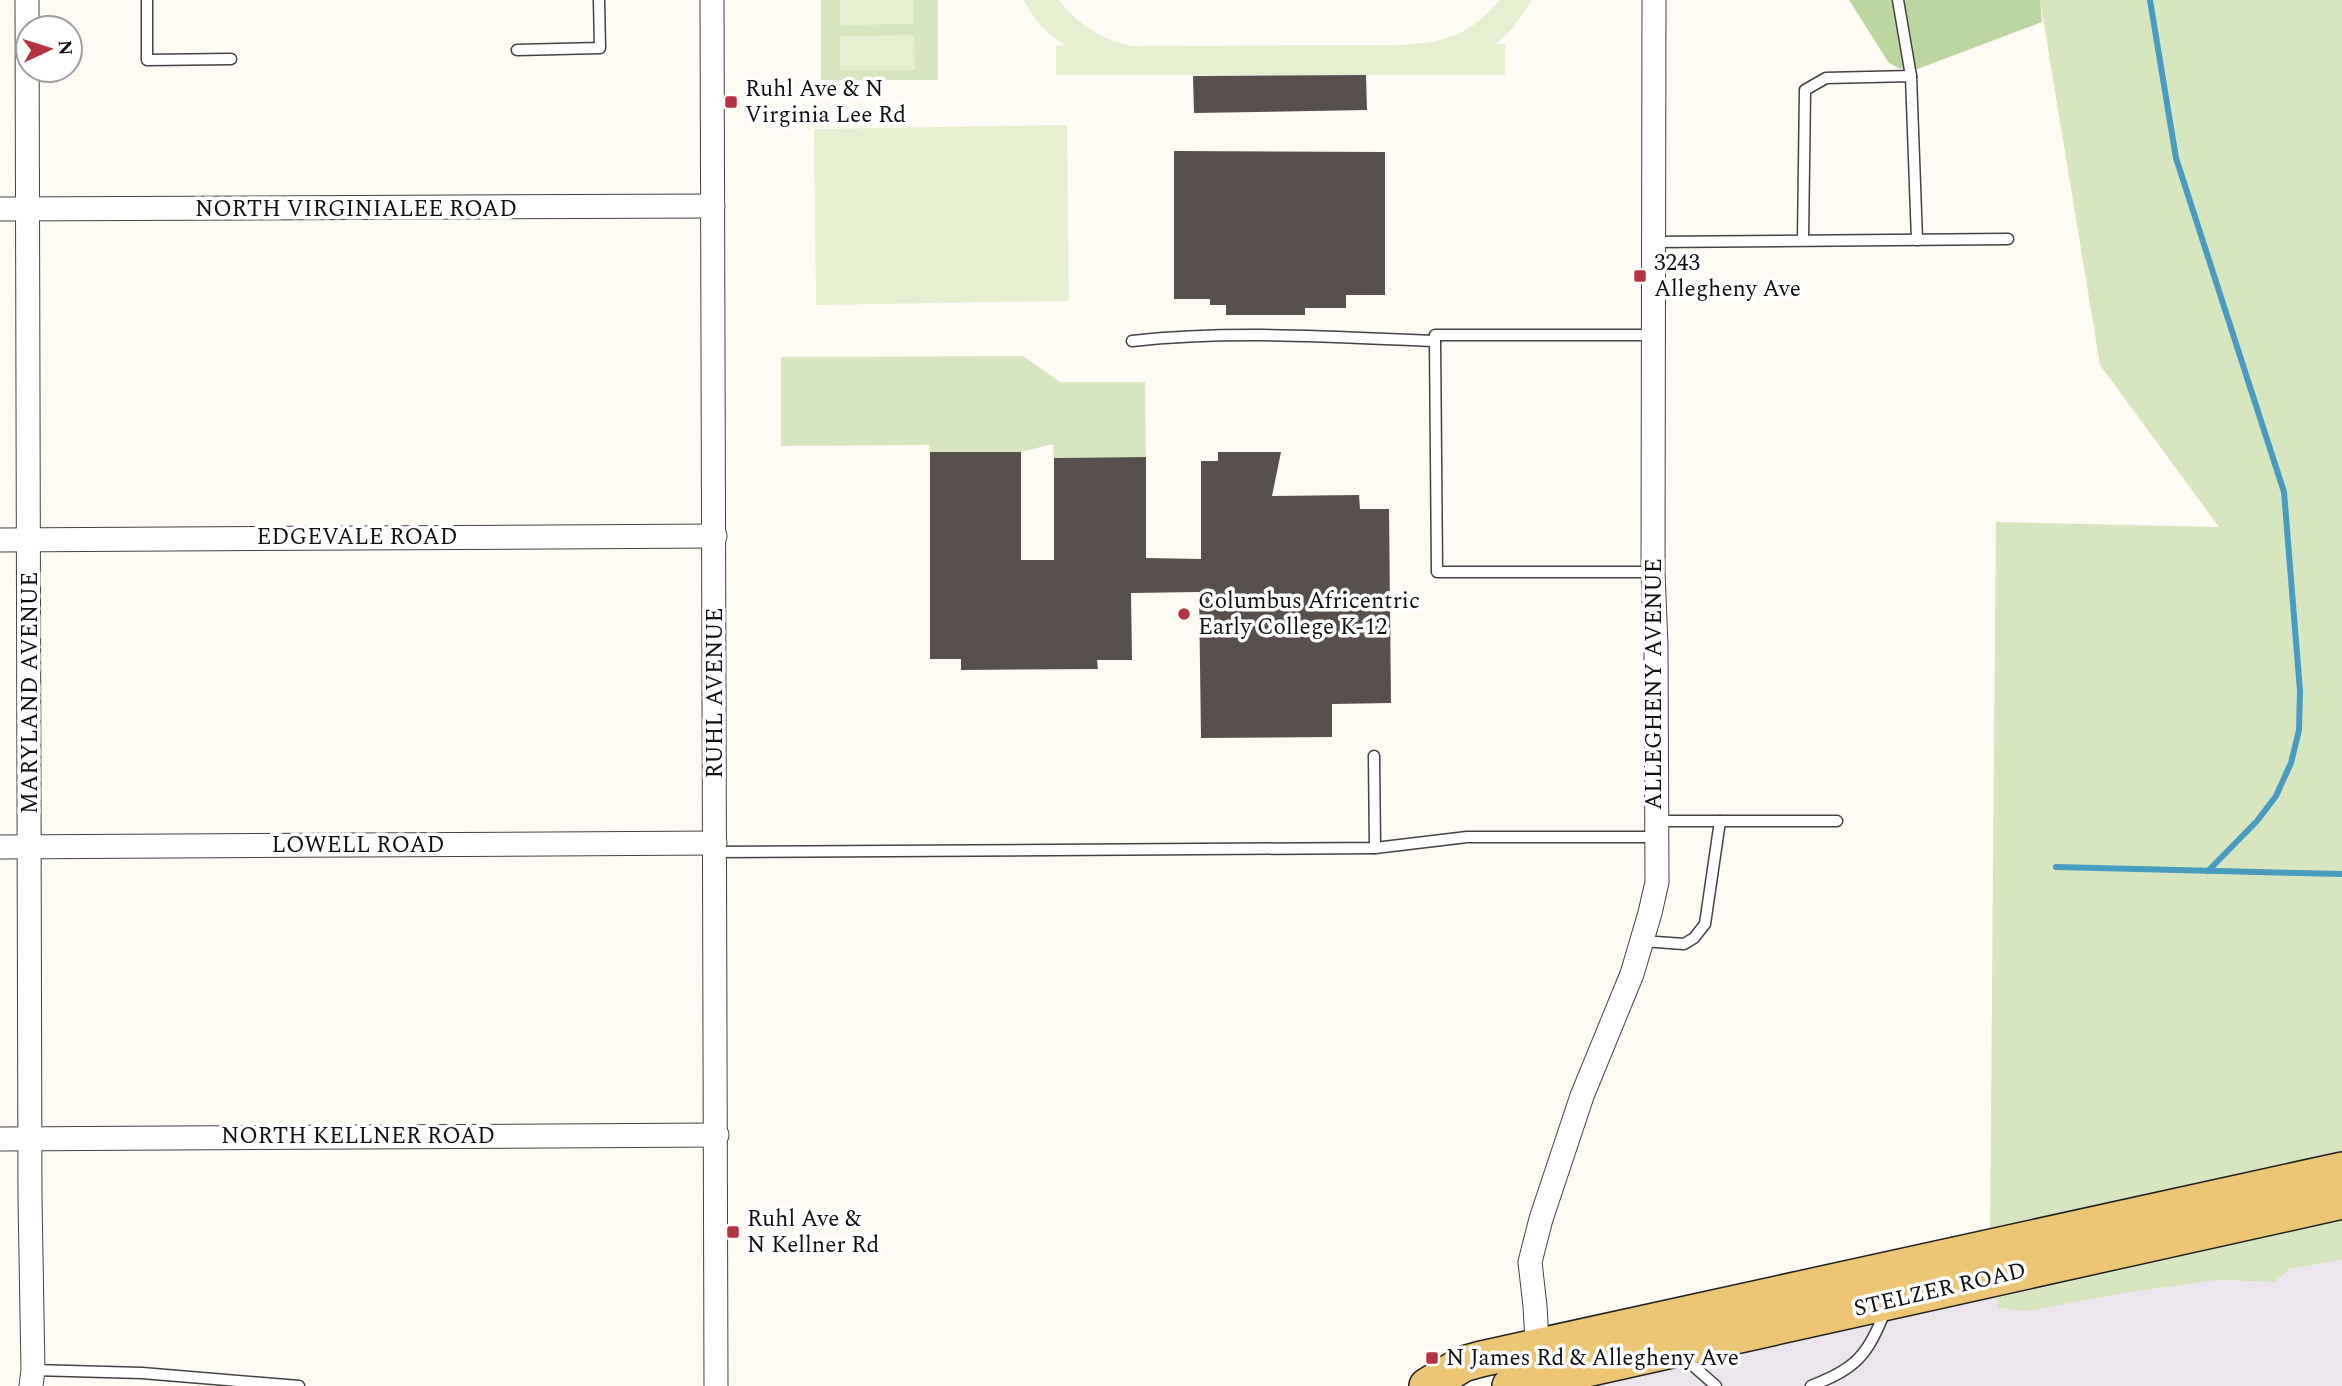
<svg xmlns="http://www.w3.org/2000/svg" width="2342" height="1386" viewBox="0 0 2342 1386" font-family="Spectral,serif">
  <rect width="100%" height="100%" fill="#fefbf4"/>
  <path fill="#ece5ed" d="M2342,1260V1386H1515L1993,1262L1996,1298L1999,1308L2218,1280L2275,1282L2290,1269Z"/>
  <g fill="#d7e6bf">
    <rect x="821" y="0" width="117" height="80"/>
    <path d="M2040,0H2342V1151L1990,1231L1996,522L2219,527L2100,365Z"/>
    <path d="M1023,356L1060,382H1145L1146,457L1054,458L1053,444L1021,452H991L990,474L930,452V445L781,446V357Z"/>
    <path d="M2342,1220V1260L2290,1269L2275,1282L2218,1280L2123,1293L2028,1311L1999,1308L1996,1298Z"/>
  </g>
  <path fill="#bcd6a0" d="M1849,0H2040L2042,22L1915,70L1898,68L1889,63Z"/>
  <g fill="#e6eed0">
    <path d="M840,0H914V24L840,25Z"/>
    <path d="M1024,0H1059C1077,24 1101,39 1131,46L1404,45C1448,42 1470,34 1500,0H1532L1513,28L1496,44H1505V75H1056V46L1065,45C1047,34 1033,19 1024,0Z"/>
    <path d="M914,35L915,70H840V36Z"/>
    <path d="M1067,125L1069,301L816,305L814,129Z"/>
  </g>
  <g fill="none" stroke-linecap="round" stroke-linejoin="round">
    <g stroke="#499bc2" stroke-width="6">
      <path d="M2150,0L2176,158L2284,492L2300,691L2299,730L2291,763L2276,796L2257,821L2208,871"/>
      <path d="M2056,867L2342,874"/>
    </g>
  </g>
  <g fill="#58504d">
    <path d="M1366,75L1367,110L1194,113L1193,76Z"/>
    <path d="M1174,151L1385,152V295H1346V308H1305V315H1226V305H1210V299H1174Z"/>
    <path d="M930,452H1021V560H1054V458L1146,457V558L1201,559V461H1218V452H1281L1272,496L1359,495L1360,509H1389L1391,703L1332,704V737L1201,738L1199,592L1131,593L1132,660H1097L1098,669L961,670V659H930Z"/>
  </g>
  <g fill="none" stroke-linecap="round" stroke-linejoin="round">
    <defs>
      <g id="lane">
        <path d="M147,0V60L231,59"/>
        <path d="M1898,0L1911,76"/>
        <path d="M517,50L600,48L599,0"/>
        <path d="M1803,240L1805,90L1826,78L1911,76L1917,240"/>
        <path d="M1654,242L2008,239"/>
        <path d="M1132,341C1233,330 1334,337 1435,341"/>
        <path d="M1653,572H1437L1435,341V335H1655"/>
        <path d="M1374,756L1375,848"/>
        <path d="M1655,821H1837"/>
        <path d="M715,852L1375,848L1467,837H1656"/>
        <path d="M1642,941L1684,944L1694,938L1705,924L1720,821"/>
        <path d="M1682,1356L1716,1386"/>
        <path d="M33,1370L142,1373L299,1386"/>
        <path d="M1811,1386C1858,1367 1867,1356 1886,1309"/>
      </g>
      <g id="street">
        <path d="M27,0L30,1200L33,1370L31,1386"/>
        <path d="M712,0L716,1386"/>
        <path d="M0,209L713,206"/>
        <path d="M0,540L715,536"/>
        <path d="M0,847L715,843"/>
        <path d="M0,1139L717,1135"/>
        <path d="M1538,1358L1535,1306L1530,1262L1541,1219L1582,1096L1632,974L1650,913L1657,882L1656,645L1653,572L1654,0"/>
      </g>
      <g id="primary">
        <path d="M1427,1386L1463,1364L1481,1359L2342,1170"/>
        <path d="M1510,1386L2342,1201"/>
      </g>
    </defs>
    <use href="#lane" stroke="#434343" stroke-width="13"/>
    <use href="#street" stroke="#434343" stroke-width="25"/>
    <use href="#primary" stroke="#212121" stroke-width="38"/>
    <use href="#lane" stroke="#fff" stroke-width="10"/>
    <use href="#street" stroke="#fff" stroke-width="23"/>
    <use href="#primary" stroke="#edc675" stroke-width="35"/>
  </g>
  <g fill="#b53343" stroke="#fff" stroke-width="2.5">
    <rect x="724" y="95" width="14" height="14" rx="3.5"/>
    <rect x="1633" y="269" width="14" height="14" rx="3.5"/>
    <circle cx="1184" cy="614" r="7"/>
    <rect x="726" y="1225" width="14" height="14" rx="3.5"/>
    <rect x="1425" y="1351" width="14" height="14" rx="3.5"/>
  </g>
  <g text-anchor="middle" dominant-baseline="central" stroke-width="7" stroke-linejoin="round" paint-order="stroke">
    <g font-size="23" fill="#101010" stroke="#fff" text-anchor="start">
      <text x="745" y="89">Ruhl Ave &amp; N<tspan x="745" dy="26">Virginia Lee Rd</tspan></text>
      <text x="1654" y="263">3243<tspan x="1654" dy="26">Allegheny Ave</tspan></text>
      <text x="1198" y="601">Columbus Africentric<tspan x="1198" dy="26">Early College K-12</tspan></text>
      <text x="747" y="1219">Ruhl Ave &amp;<tspan x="747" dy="26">N Kellner Rd</tspan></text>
      <text x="1446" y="1358">N James Rd &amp; Allegheny Ave</text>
    </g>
    <g font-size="23" fill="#101010" stroke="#fff">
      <text x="356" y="209">NORTH VIRGINIALEE ROAD</text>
      <text x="357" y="537">EDGEVALE ROAD</text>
      <text transform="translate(1654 684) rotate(-90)">ALLEGHENY AVENUE</text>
      <text transform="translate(30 693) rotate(-90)">MARYLAND AVENUE</text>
      <text transform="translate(715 693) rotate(-90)">RUHL AVENUE</text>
      <text x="358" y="845">LOWELL ROAD</text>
      <text x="358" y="1136">NORTH KELLNER ROAD</text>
      <text transform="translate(1940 1290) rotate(-13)">STELZER ROAD</text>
    </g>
  </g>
  <g transform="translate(49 49) rotate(86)"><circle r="33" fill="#ffffff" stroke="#9f9f9f" stroke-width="2"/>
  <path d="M0-5L12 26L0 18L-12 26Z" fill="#b53343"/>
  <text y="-10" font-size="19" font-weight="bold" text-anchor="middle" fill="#101010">N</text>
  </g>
</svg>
